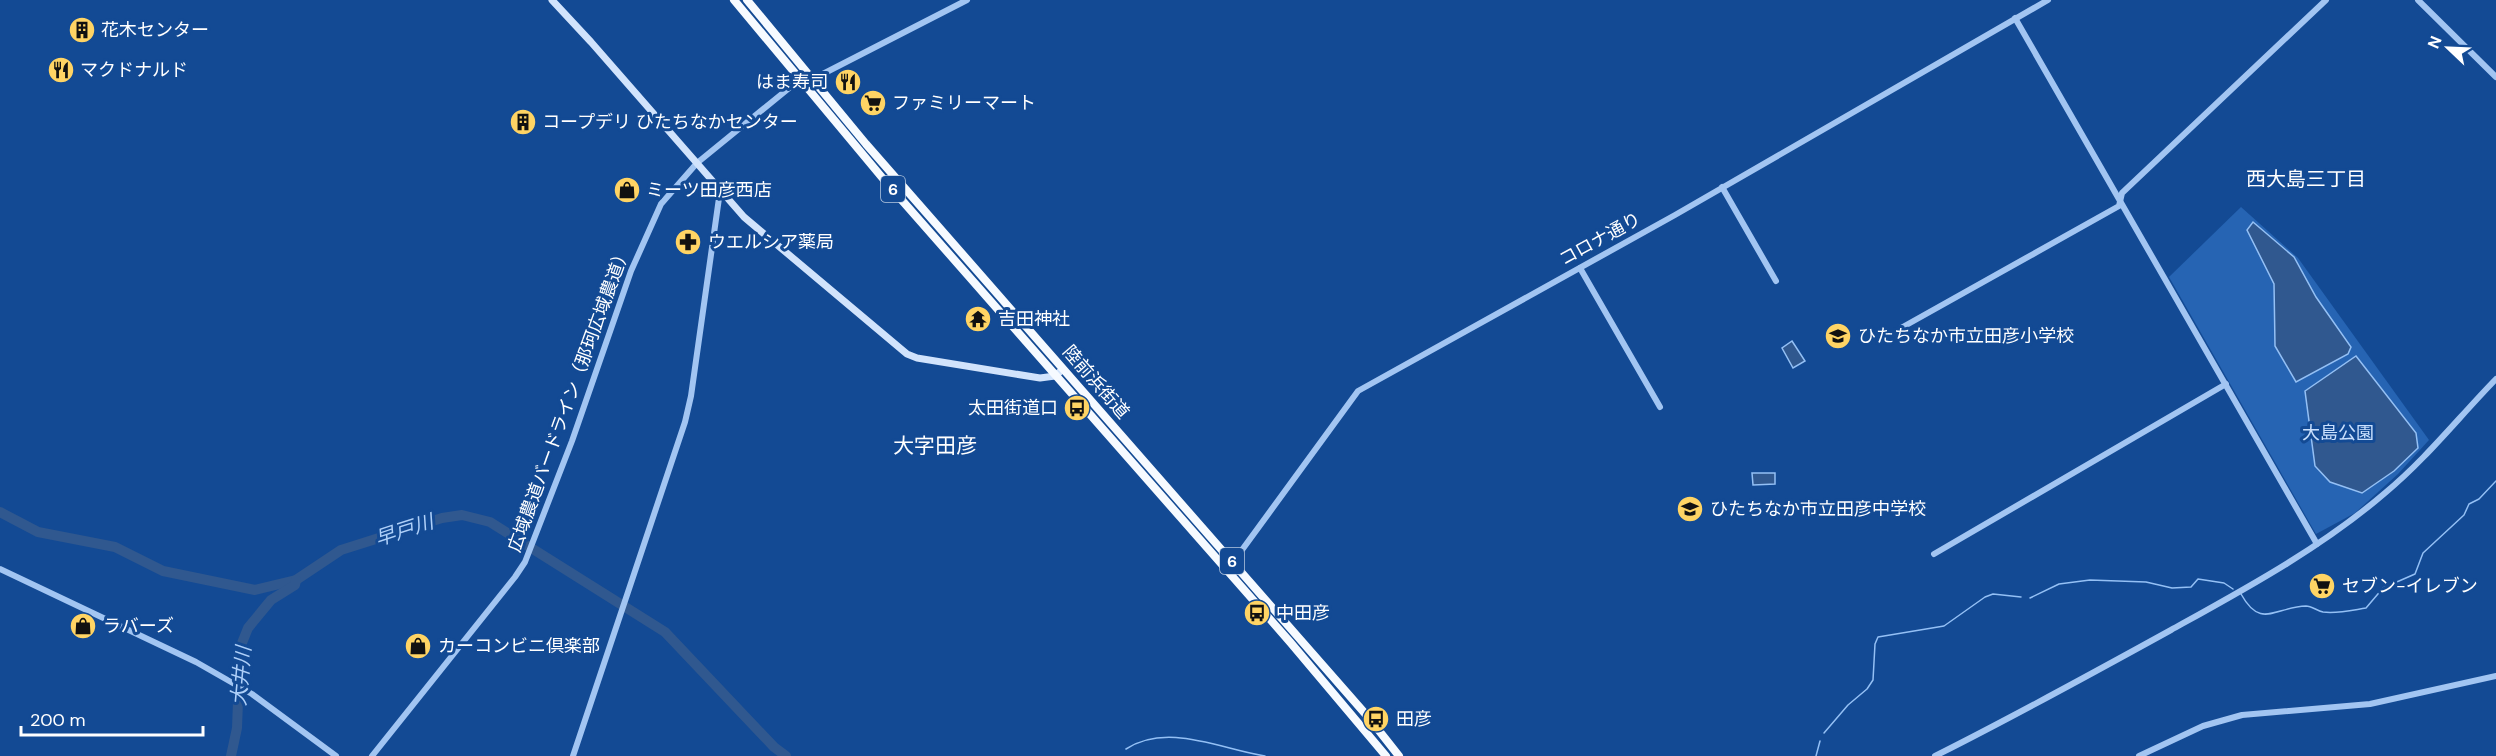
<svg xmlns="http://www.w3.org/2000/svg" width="2496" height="756" viewBox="0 0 2496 756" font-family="'DM Sans','Noto Sans JP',sans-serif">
  <rect width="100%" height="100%" fill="#134a94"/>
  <path fill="#2664b3" d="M2241,207L2298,258L2429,440L2398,474L2355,513L2316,534L2169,277Z"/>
  <g fill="#30588f" stroke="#94c0f5" stroke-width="1.5">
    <path d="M2253,222L2294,257L2316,297L2351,347L2348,354L2296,382L2275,346L2274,284L2247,230Z"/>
    <path d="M1792,341L1805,361L1793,368L1782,348Z"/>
    <path d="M2356,356L2416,433L2418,448L2394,471L2362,493L2330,482L2315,466L2305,391Z"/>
    <path d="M1752,473H1775V484L1753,485Z"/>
  </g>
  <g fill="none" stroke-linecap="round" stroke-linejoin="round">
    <g stroke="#94c0f5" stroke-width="1.5">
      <path d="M2241,594C2261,630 2275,607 2306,606C2312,606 2317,611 2323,612C2337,614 2353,610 2366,608L2383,588L2415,574L2423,553L2464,515L2469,504L2479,499L2496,481"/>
      <path d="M2030,598L2059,584L2090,580L2146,582L2172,588L2191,587L2198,579L2224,583L2233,589"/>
      <path d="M1824,733L1848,705L1867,689L1873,680L1875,644L1878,637L1944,626L1985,597L1993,594L2021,597"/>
      <path d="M1126,749C1167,722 1221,749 1265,756"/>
      <path d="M1816,756L1820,741"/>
    </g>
    <g stroke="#30588f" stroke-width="10">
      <path d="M0,512L38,532L115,547L163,571L255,590L296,580L341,550L442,518L462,515L490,522L665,632L774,747L786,756"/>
      <path d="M231,756L237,728L240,648L248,628L271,600L295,585L296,580"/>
    </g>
    <g stroke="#a2c5f2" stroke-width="6">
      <path d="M2418,0L2496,77"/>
      <path d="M2015,18L2317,544"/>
      <path d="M1722,187L1776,281"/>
      <path d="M1580,268L1660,407"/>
      <path d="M1901,328L2119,206L2122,193L2326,0"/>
      <path d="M1934,554L2226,384"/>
      <path d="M1231,565L1358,391L1675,215L2048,0"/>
      <path d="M0,569L196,662L252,694L336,756"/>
      <path d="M372,756L515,577L525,562L572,441L631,271L661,204L697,163L799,80L813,79L967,0"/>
      <path d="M573,756L685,422L691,396L720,191"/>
      <path d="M1935,756C2015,716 2093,673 2171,630C2245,589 2321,548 2385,493C2426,459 2459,417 2496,379"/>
      <path d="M2139,756L2203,726L2242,715L2370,704L2496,676"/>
    </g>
    <path stroke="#d1e3fc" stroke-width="7" d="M552,0L591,42L744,217L907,354L917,358L1040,378L1055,376L1063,369"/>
    <g stroke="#f6faff" stroke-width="8">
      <path d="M734,0L885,181L1290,642L1386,756"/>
      <path d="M747,0L866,144L1369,718L1399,756"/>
    </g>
  </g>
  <defs>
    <symbol id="building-disc" viewBox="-11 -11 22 22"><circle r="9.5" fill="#ffd464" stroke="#134a94"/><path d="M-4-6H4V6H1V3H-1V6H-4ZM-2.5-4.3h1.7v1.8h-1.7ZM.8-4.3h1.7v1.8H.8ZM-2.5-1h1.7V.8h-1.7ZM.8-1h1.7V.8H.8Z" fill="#111"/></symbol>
    <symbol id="restaurant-disc" viewBox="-11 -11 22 22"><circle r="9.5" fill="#ffd464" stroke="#134a94"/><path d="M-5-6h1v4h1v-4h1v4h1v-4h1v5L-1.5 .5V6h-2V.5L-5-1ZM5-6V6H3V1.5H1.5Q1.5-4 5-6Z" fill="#111"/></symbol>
    <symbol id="supermarket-disc" viewBox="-11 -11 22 22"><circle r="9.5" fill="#ffd464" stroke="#134a94"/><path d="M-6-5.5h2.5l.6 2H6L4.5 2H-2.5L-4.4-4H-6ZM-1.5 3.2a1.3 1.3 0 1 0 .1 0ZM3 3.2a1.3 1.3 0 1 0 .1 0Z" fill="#111"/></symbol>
    <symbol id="shop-disc" viewBox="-11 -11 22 22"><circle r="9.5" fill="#ffd464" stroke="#134a94"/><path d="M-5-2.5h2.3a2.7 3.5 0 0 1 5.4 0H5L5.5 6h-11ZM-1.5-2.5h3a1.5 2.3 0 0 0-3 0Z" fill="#111"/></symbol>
    <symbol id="pharmacy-disc" viewBox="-11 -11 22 22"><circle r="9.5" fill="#ffd464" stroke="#134a94"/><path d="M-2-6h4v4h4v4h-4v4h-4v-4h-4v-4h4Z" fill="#111"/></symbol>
    <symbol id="temple-disc" viewBox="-11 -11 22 22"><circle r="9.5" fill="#ffd464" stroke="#134a94"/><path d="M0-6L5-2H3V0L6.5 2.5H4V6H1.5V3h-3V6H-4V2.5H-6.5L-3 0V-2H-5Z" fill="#111"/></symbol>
    <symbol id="school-disc" viewBox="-11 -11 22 22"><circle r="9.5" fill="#ffd464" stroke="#134a94"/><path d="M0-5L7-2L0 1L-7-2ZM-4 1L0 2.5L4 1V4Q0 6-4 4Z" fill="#111"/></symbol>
    <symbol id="bus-disc" viewBox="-11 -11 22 22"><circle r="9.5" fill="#ffd464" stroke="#134a94"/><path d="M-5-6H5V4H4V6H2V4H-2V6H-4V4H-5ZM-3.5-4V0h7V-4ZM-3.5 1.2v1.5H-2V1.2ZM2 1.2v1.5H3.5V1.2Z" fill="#111"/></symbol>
  </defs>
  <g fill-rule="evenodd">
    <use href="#building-disc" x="67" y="15" width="30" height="30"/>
    <use href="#restaurant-disc" x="46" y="55" width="30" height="30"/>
    <use href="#restaurant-disc" x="833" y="67" width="30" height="30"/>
    <use href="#supermarket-disc" x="858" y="88" width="30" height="30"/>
    <use href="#building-disc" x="508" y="107" width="30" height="30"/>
    <use href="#shop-disc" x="612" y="175" width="30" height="30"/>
    <use href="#pharmacy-disc" x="673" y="227" width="30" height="30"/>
    <use href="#temple-disc" x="963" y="304" width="30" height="30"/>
    <use href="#school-disc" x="1823" y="321" width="30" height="30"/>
    <use href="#bus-disc" x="1062" y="393" width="30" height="30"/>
    <use href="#school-disc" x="1675" y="494" width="30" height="30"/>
    <use href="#supermarket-disc" x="2307" y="571" width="30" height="30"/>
    <use href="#bus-disc" x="1242" y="598" width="30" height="30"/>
    <use href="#shop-disc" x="68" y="611" width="30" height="30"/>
    <use href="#shop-disc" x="403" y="631" width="30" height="30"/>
    <use href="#bus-disc" x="1361" y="704" width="30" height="30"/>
  </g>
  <g text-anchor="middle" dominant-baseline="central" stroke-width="6" stroke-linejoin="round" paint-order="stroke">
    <g fill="#134a94" stroke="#b8c9df" stroke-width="1.5">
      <rect x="881" y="176" width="24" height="26" rx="4.5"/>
      <rect x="1220" y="548" width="24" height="26" rx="4.5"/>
    </g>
    <g font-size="16" font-weight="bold" fill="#fff">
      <text x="893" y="189">6</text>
      <text x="1232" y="561">6</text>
    </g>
    <g font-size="18" fill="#fff" stroke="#134a94" text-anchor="start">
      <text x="101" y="30">花木センター</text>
      <text x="80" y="70">マクドナルド</text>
      <text x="828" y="82" text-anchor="end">はま寿司</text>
      <text x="892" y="103">ファミリーマート</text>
      <text x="542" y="122">コープデリ ひたちなかセンター</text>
      <text x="646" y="190">ミーツ田彦西店</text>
      <text x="708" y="242">ウエルシア薬局</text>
      <text x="998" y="319">吉田神社</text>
      <text x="1858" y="336">ひたちなか市立田彦小学校</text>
      <text x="1058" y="408" text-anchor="end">太田街道口</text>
      <text x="1710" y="509">ひたちなか市立田彦中学校</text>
      <text x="2342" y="586">セブン-イレブン</text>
      <text x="1276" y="613">中田彦</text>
      <text x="103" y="626">ラバーズ</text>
      <text x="438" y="646">カーコンビニ倶楽部</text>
      <text x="1396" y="719">田彦</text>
    </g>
    <g font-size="18" fill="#fff" stroke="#134a94">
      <text transform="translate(1600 239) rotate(-29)">コロナ通り</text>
      <text transform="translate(1096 382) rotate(49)">陸前浜街道</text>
      <text transform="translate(569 399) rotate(-70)">広域農道バードライン（那珂広域農道）</text>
    </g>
    <g font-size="18" fill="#cae0fd" stroke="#134a94">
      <text x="2338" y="433">大島公園</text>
    </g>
    <g font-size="20" fill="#fff" stroke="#134a94">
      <text x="2306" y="179">西大島三丁目</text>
    </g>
    <g font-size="20" font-style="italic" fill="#afd0f9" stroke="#134a94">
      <text transform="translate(404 530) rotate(-18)">早戸川</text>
      <text transform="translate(241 676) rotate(-85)">大井川</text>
    </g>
    <g font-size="21" fill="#fff" stroke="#134a94">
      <text x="935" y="446">大字田彦</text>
    </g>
  </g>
  <g transform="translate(2448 48) rotate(293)" stroke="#134a94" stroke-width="4.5" paint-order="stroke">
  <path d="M0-4.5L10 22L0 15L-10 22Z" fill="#ffffff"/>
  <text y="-9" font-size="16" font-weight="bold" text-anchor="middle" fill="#ffffff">N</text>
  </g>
  <path d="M21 726v9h182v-9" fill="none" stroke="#ffffff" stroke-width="3"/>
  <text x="30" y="726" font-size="18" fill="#ffffff" stroke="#134a94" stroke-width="4.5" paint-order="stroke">200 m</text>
</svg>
